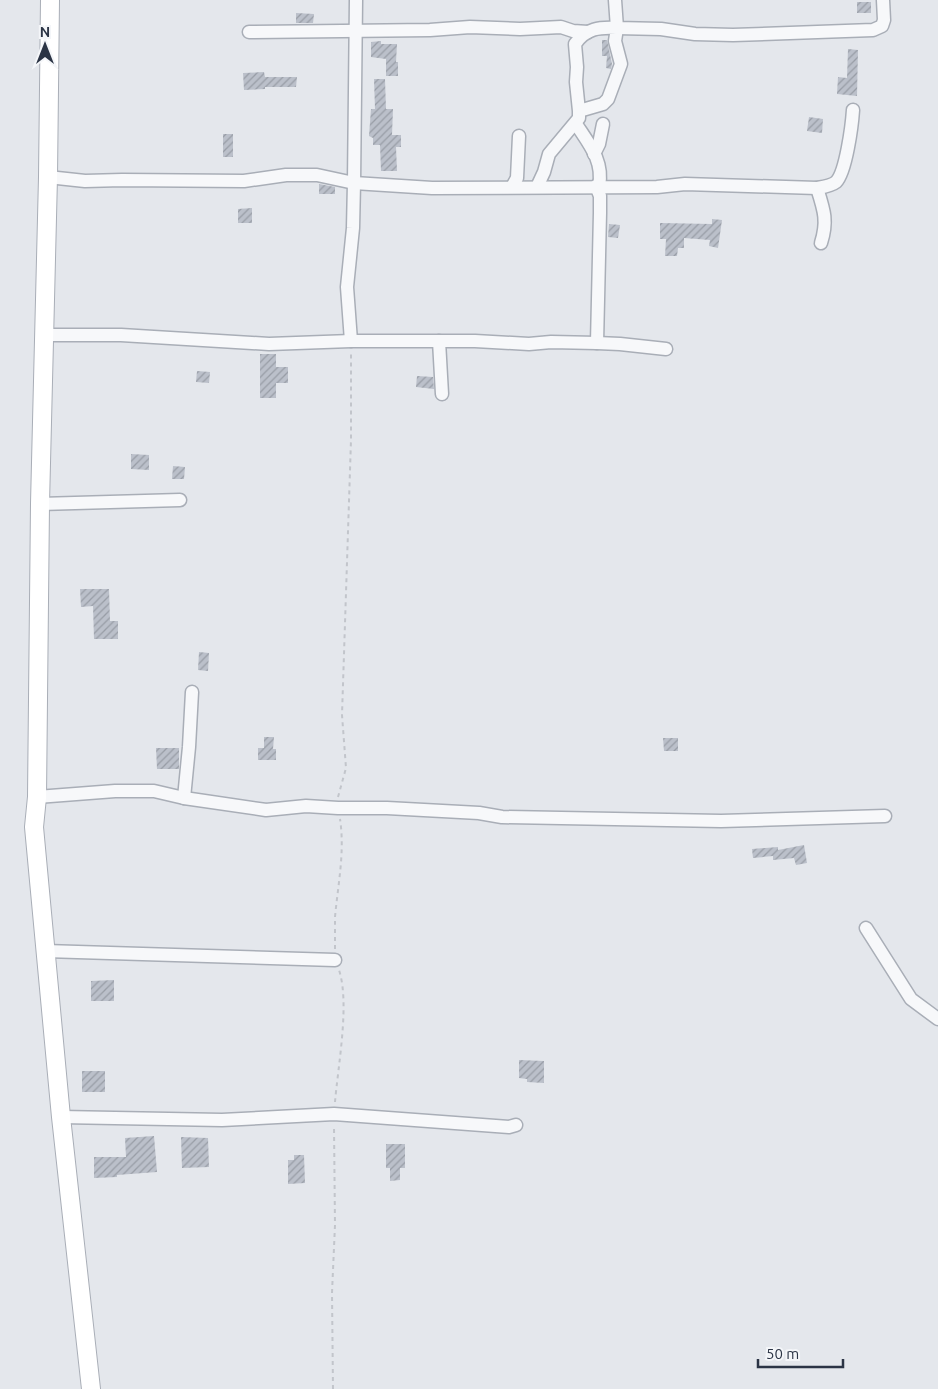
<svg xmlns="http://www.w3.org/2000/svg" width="938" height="1389" viewBox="0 0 938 1389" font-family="Ubuntu,sans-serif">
  <defs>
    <pattern id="building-hatch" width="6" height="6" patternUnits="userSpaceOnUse" patternTransform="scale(1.25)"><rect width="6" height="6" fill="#bbc0ca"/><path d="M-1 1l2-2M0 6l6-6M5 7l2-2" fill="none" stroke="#989da6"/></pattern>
  </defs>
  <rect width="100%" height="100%" fill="#e4e7ec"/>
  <g fill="url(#building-hatch)">
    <rect x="857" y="2" width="14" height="11"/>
    <path d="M296,13L314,14L313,23H296Z"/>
    <path d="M602,40H607L612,64L611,69L606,68L607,56H602Z"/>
    <path d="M381,41V44H397L396,62H398V76H386V59L371,57V42Z"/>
    <path d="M848,49L858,50L857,96L837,94L838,77L847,78Z"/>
    <path d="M264,72L265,77H297L296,87H265V89L244,90L243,73Z"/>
    <path d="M374,79H385L386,109H393L392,135H401V147H396L397,171H381L380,145H373V138L369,136L371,109H375Z"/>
    <path d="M809,117L823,119L822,133L807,131Z"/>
    <rect x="223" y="134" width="10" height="23"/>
    <path d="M319,184L335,187V194H319Z"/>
    <path d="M252,208V223H238V209Z"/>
    <path d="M712,219L722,220L718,248L709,246L710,240L684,238V248H678L677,256H665L666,239H660V223L712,224Z"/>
    <path d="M609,224L620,225L618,238L608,237Z"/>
    <path d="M260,354H276V367H288V383H276V398H260Z"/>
    <path d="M197,371L210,372L209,383L196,382Z"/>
    <path d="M417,376L433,377L434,389L416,387Z"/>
    <path d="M131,454L149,455V470L131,469Z"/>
    <path d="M173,466L185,467L184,479H172Z"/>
    <path d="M80,589H109L110,621H118V639H94L93,606L81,607Z"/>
    <path d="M199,652L209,653L208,671L198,670Z"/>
    <path d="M264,737H274L273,749H276V760H258V748H264Z"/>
    <path d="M663,738H678V751H664Z"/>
    <path d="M156,748H179V769H157Z"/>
    <path d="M804,845L807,863L796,865L794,858L773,860V856L753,858L752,849L778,847V850Z"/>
    <path d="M114,980V1001H91V981Z"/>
    <path d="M519,1060L544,1061V1083L527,1082V1079L519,1078Z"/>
    <rect x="82" y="1071" width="23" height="21"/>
    <path d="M154,1136L157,1172L117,1175V1177L94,1178V1157H126L125,1138Z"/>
    <path d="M181,1137L208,1138L209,1167L182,1168Z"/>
    <path d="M386,1144H405V1168H400V1180L390,1181V1168H386Z"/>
    <path d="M294,1155H304L305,1183L288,1184V1160H294Z"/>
  </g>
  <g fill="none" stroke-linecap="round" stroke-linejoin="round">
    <defs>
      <g id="street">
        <path d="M615,0L617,28L661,29L695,34L733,35L873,30L882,26L884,20L883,0"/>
        <path d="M249,32L430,30L470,27L520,29L561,27L573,31L588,32"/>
        <path d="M576,124C589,144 604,161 599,186"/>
        <path d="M594,154L599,144L603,124"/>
        <path d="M48,177L85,181L122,180L244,181L286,175H317L354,183L432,188L657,187L685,184L817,188C823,187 831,186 836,182C846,172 852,125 853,110"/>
        <path d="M596,186L600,196V213L597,343"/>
        <path d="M512,187L517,178L519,136"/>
        <path d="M537,187L544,172L549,154L579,118V111L576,82L577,67L575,44C586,28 600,27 617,28L615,41L621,64L608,99L603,104L579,111"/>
        <path d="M817,188C824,210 828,221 821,243"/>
        <path d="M45,335H121L269,344L351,341H475L529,344L551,342L597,343L620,344L666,349"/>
        <path d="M351,341L347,287L353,228L354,183L356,0"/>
        <path d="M439,341L442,394"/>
        <path d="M40,504L180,500"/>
        <path d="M37,797L115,791H154L184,798L266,810L306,806L338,808H387L479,813L502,817L721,821L885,816"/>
        <path d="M184,798L189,747L192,692"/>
        <path d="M866,928L911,999L938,1019"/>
        <path d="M45,951L335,960"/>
        <path d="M61,1117L222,1120L334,1114L509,1127L516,1125"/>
      </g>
      <path id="secondary" d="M50,0L48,177L40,504L37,797L34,827L61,1117L91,1389"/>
    </defs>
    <use href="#street" stroke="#a9aeb7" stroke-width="15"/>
    <use href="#secondary" stroke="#a9aeb7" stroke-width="20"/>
    <g stroke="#c2c5cb" stroke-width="2" stroke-dasharray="4 4" stroke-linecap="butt">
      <path d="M338,797L346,768L342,715L351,440V353"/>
      <path d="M335,949C335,938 335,927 335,917C338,884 345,852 340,819"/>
      <path d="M335,1102C338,1066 350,1003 339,970"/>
      <path d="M333,1389L332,1293L335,1225L334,1127"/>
    </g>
    <use href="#street" stroke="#f7f8fa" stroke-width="12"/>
    <use href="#secondary" stroke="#fff" stroke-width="18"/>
  </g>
  <g transform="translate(45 45)" stroke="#f4f6f9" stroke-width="4" paint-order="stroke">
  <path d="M0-4L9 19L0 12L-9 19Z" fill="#2b3445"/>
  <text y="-8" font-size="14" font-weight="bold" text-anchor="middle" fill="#2b3445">N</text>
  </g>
  <path d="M758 1359v8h85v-8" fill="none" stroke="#2b3445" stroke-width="2.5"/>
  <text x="766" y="1359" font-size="15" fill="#2b3445" stroke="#f4f6f9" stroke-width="4" paint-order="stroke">50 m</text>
</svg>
